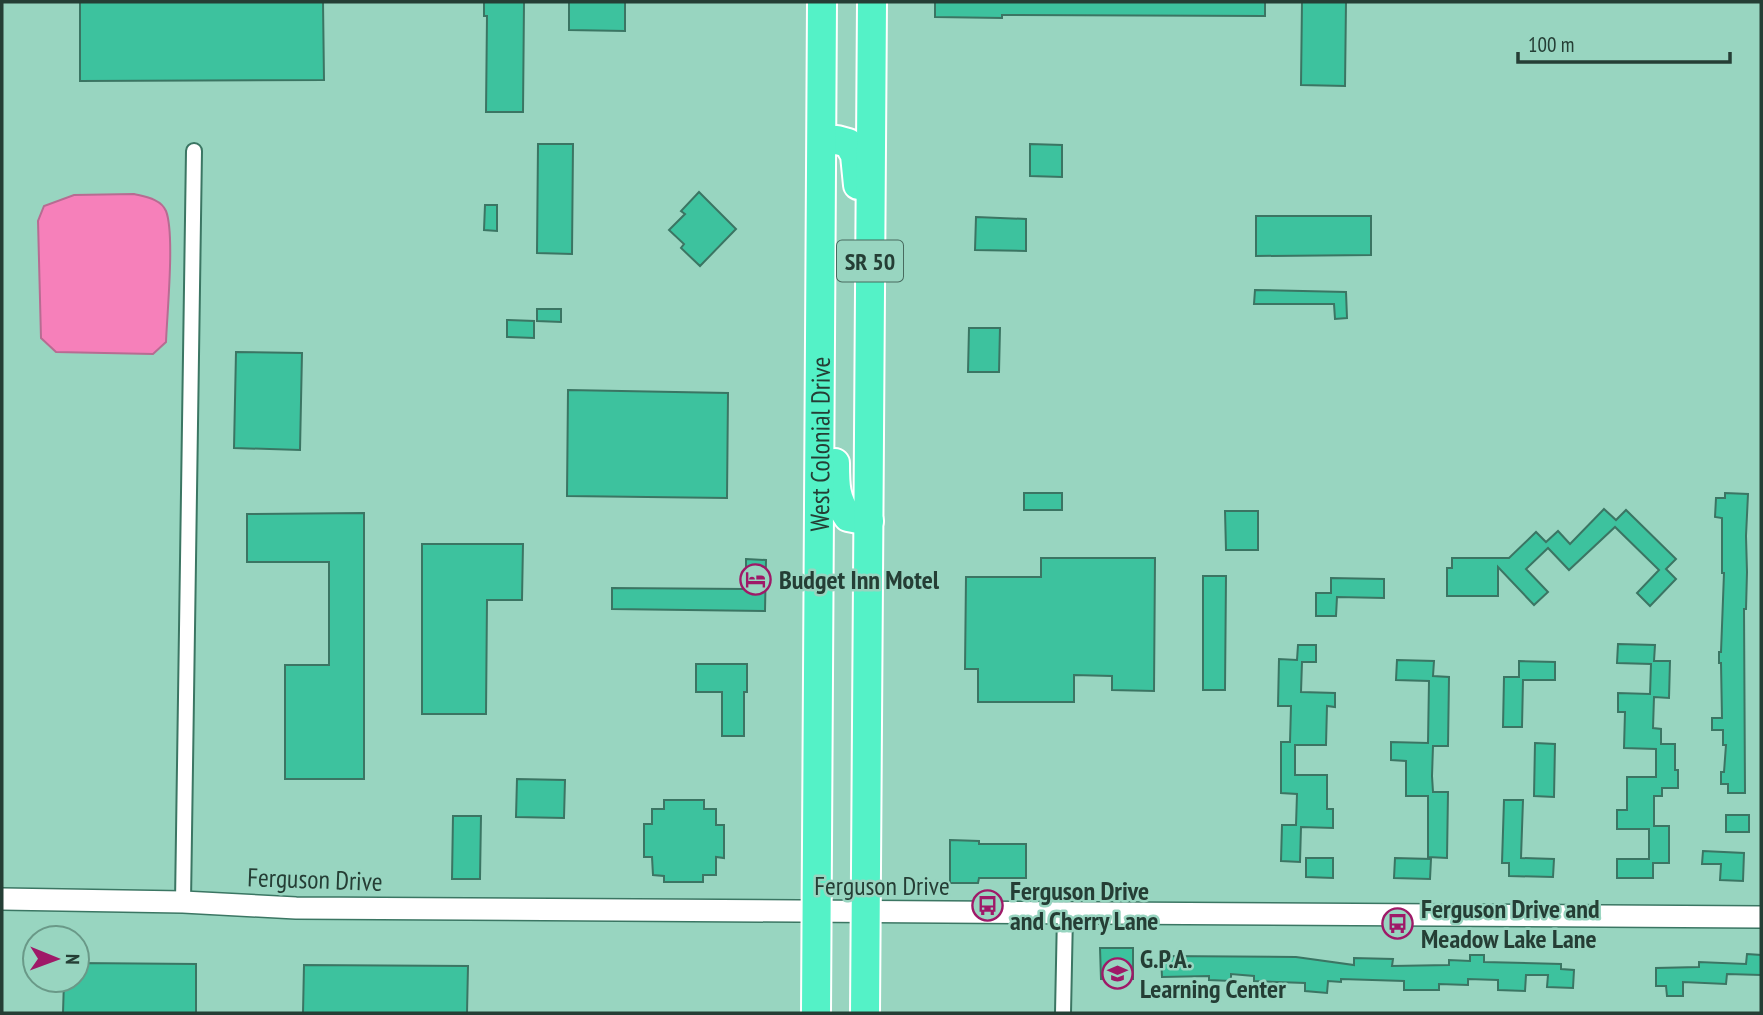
<svg xmlns="http://www.w3.org/2000/svg" width="1763" height="1015" viewBox="0 0 1763 1015" font-family="'PT Sans Narrow',sans-serif">
  <rect width="100%" height="100%" fill="#98d5c0"/>
  <path fill="#f680ba" stroke="#b76c92" stroke-width="2" d="M134,194C146,197 161,199 166,211C175,234 167,314 166,342L153,354L56,352L41,338L38,221L44,206L74,195Z"/>
  <g fill="#3dc29e" stroke="#3b7563" stroke-width="2">
    <path d="M80,2H323L324,80L80,81Z"/>
    <path d="M484,2H524L523,112H486L487,16H484Z"/>
    <path d="M569,2H625V31L569,30Z"/>
    <path d="M935,2H1265V16L1002,15V18L935,17Z"/>
    <path d="M1302,2H1346L1345,86L1301,85Z"/>
    <path d="M538,144H573L572,254L537,253Z"/>
    <path d="M1030,144L1062,145V177L1030,176Z"/>
    <path d="M699,192L736,229L700,266L681,248L684,244L669,230L685,214L681,211Z"/>
    <path d="M485,205H497V231L484,230Z"/>
    <path d="M1256,216H1371V255L1256,256Z"/>
    <path d="M976,217L1026,219V251L975,250Z"/>
    <path d="M1255,290L1346,292L1347,318L1335,319L1334,304H1254Z"/>
    <path d="M537,309H561V322L537,321Z"/>
    <path d="M507,320L534,321V338L507,337Z"/>
    <path d="M969,328H1000L999,372H968Z"/>
    <path d="M236,352L302,353L300,450L234,448Z"/>
    <path d="M568,390L728,393L727,498L567,496Z"/>
    <rect x="1024" y="493" width="38" height="17"/>
    <path d="M1725,493L1748,494L1746,536L1747,572L1746,609H1744L1745,793H1728V784H1721V772H1724L1726,745H1723V730H1712V718H1722L1721,663H1719V652H1721L1724,573H1722V518L1715,517L1716,498H1725Z"/>
    <path d="M1604,509L1616,520L1626,510L1676,559L1666,569L1676,579L1650,606L1637,593L1659,570L1615,527L1569,570L1548,548L1526,569L1548,592L1534,605L1498,567V596H1447V568H1452V558H1509L1536,532L1546,542L1558,531L1570,544Z"/>
    <path d="M1225,511H1258V550H1226Z"/>
    <path d="M364,513V779H285V665H329V562H247V514Z"/>
    <path d="M422,544H523L522,600H487L486,714H422Z"/>
    <path d="M1041,558H1155L1154,691L1112,690V676L1074,675V702H978V669H965L966,577H1041Z"/>
    <path d="M746,559L766,560L765,611L612,609V588L746,589Z"/>
    <path d="M1203,576H1226L1225,690H1203Z"/>
    <path d="M1331,578L1384,579V598L1337,597L1336,616H1316V593H1331Z"/>
    <path d="M1618,644L1655,645L1654,661H1670L1669,698L1654,697L1653,728L1661,729V744H1675V770H1678V788H1662V796H1654V826H1669V863H1653V878H1617V859H1649V829H1617V810H1627V777H1656V749L1624,748L1625,712H1618V693L1650,694L1651,664L1617,663Z"/>
    <path d="M1298,645H1316V662H1302L1301,692L1335,693V707L1327,706L1326,745H1295V775H1327V809H1333V828L1301,827L1300,862L1281,861L1282,825H1296L1297,794L1281,793V742H1290L1291,706H1278L1279,659L1297,660Z"/>
    <path d="M1397,660L1434,661L1433,676L1449,677L1448,746H1433L1432,776L1433,792H1448L1447,858L1428,857V796H1406V761L1391,760V742L1428,743L1429,681L1396,680Z"/>
    <path d="M1519,661L1555,662V680H1523L1522,727H1503L1504,677H1519Z"/>
    <path d="M696,664H747V692H744V736H722V692H696Z"/>
    <path d="M1535,743L1555,744L1554,797L1534,796Z"/>
    <path d="M517,779L565,780L564,818L516,817Z"/>
    <path d="M664,800H704V809H716V825H724V858L716,857V875H703V882H664V876L653,875L652,857H644V824H652V809H664Z"/>
    <path d="M1504,800H1523L1521,858L1554,859L1553,877L1509,876V863H1502Z"/>
    <rect x="1726" y="815" width="23" height="17"/>
    <path d="M453,816H481L480,879H452Z"/>
    <path d="M950,840L979,841V844H1026V878H979L978,883H950Z"/>
    <path d="M1703,851L1744,853L1743,881L1720,880L1721,864H1702Z"/>
    <path d="M1306,858H1333V878L1306,877Z"/>
    <path d="M1395,858L1431,859L1430,879L1394,878Z"/>
    <path d="M1100,948H1133V979H1101Z"/>
    <path d="M1747,954L1761,955V975L1727,974L1726,984L1683,982V996H1667L1666,986H1656V968L1699,967V962L1746,964Z"/>
    <path d="M1470,955H1484V962L1561,964V969L1574,970L1573,988L1547,987L1548,975H1526L1525,991L1498,990V980L1468,979V985L1439,984V990H1404V981L1341,979V982L1328,981L1327,993L1305,991V983L1254,981V976L1231,974V981L1209,980V976L1162,977L1161,956L1296,957L1354,965V958L1393,959L1392,966L1449,965V960L1470,961Z"/>
    <path d="M77,963L196,964V1013H63L64,980H77Z"/>
    <path d="M304,965L468,966L467,1013H303Z"/>
  </g>
  <g fill="none" stroke-linecap="round" stroke-linejoin="round">
    <defs>
      <g id="street">
        <path d="M183,902L194,151"/>
        <path d="M1063,1013L1065,914"/>
      </g>
      <path id="secondary" d="M2,899L183,902L296,908L1761,917"/>
      <g id="highway">
        <path d="M822,141L837,140L848,143L855,155L858,185"/>
        <path d="M835,463C835,485 835,499 848,517L869,521"/>
        <path id="s1" d="M816,1013L822,2"/>
        <path d="M865,1013L872,2"/>
      </g>
    </defs>
    <use href="#street" stroke="#3b7663" stroke-width="18"/>
    <use href="#secondary" stroke="#3b7663" stroke-width="24"/>
    <use href="#highway" stroke="#fff" stroke-width="32"/>
    <use href="#street" stroke="#fff" stroke-width="14"/>
    <use href="#secondary" stroke="#fff" stroke-width="21"/>
    <use href="#highway" stroke="#54f2c7" stroke-width="28"/>
  </g>
  <defs>
    <symbol id="hotel-ring" viewBox="-11 -11 22 22"><circle r="9.5" fill="#98d5c0" stroke="#9f1968" stroke-width="1.5"/><path d="M-6-4.5h1.5V1H6V5H4.5V3h-9V5H-6ZM-4 0a1.8 1.8 0 1 1 3.6 0ZM.5 0V-2.5h3Q6-2.5 6 0Z" fill="#9f1968"/></symbol>
    <symbol id="bus-ring" viewBox="-11 -11 22 22"><circle r="9.5" fill="#98d5c0" stroke="#9f1968" stroke-width="1.5"/><path d="M-5-6H5V4H4V6H2V4H-2V6H-4V4H-5ZM-3.5-4V0h7V-4ZM-3.5 1.2v1.5H-2V1.2ZM2 1.2v1.5H3.5V1.2Z" fill="#9f1968"/></symbol>
    <symbol id="school-ring" viewBox="-11 -11 22 22"><circle r="9.5" fill="#98d5c0" stroke="#9f1968" stroke-width="1.5"/><path d="M0-5L7-2L0 1L-7-2ZM-4 1L0 2.5L4 1V4Q0 6-4 4Z" fill="#9f1968"/></symbol>
  </defs>
  <g fill-rule="evenodd">
    <use href="#hotel-ring" x="738" y="562" width="35" height="35"/>
    <use href="#bus-ring" x="970" y="888" width="35" height="35"/>
    <use href="#bus-ring" x="1380" y="906" width="35" height="35"/>
    <use href="#school-ring" x="1100" y="956" width="35" height="35"/>
  </g>
  <g text-anchor="middle" dominant-baseline="central" stroke-width="5" stroke-linejoin="round" paint-order="stroke">
    <rect fill="#98d5c0" stroke="#486b5f" stroke-width="2" x="837" y="240.5" width="66" height="41" rx="5"/>
    <g font-size="24" font-weight="bold" fill="#253e35">
      <text x="870" y="261">SR 50</text>
    </g>
    <g font-size="26" fill="#253e35" stroke="#98d5c0">
      <text stroke="none"><textPath href="#s1" startOffset="569">West Colonial Drive</textPath></text>
      <text transform="translate(315 879) rotate(2)">Ferguson Drive</text>
      <text x="882" y="885">Ferguson Drive</text>
    </g>
    <g font-size="26" font-weight="bold" fill="#253e35" stroke="#98d5c0" text-anchor="start">
      <text x="779" y="579">Budget Inn Motel</text>
      <text x="1010" y="890">Ferguson Drive<tspan x="1010" dy="30">and Cherry Lane</tspan></text>
      <text x="1421" y="908">Ferguson Drive and<tspan x="1421" dy="30">Meadow Lake Lane</tspan></text>
      <text x="1140" y="958">G.P.A.<tspan x="1140" dy="30">Learning Center</tspan></text>
    </g>
  </g>
  <rect width="1763" height="1015" fill="none" stroke="#253e35" stroke-width="7"/>
  <g transform="translate(56 959) rotate(91)"><circle r="33" fill="#98d5c0" stroke="#6a9988" stroke-width="2"/>
  <path d="M0-5L12 26L0 18L-12 26Z" fill="#9f1968"/>
  <text y="-10" font-size="19" font-weight="bold" text-anchor="middle" fill="#253e35">N</text>
  </g>
  <path d="M1518 52v10h212v-10" fill="none" stroke="#253e35" stroke-width="3.5"/>
  <text x="1528" y="52" font-size="21" fill="#253e35" stroke="#98d5c0" stroke-width="5" paint-order="stroke">100 m</text>
</svg>
